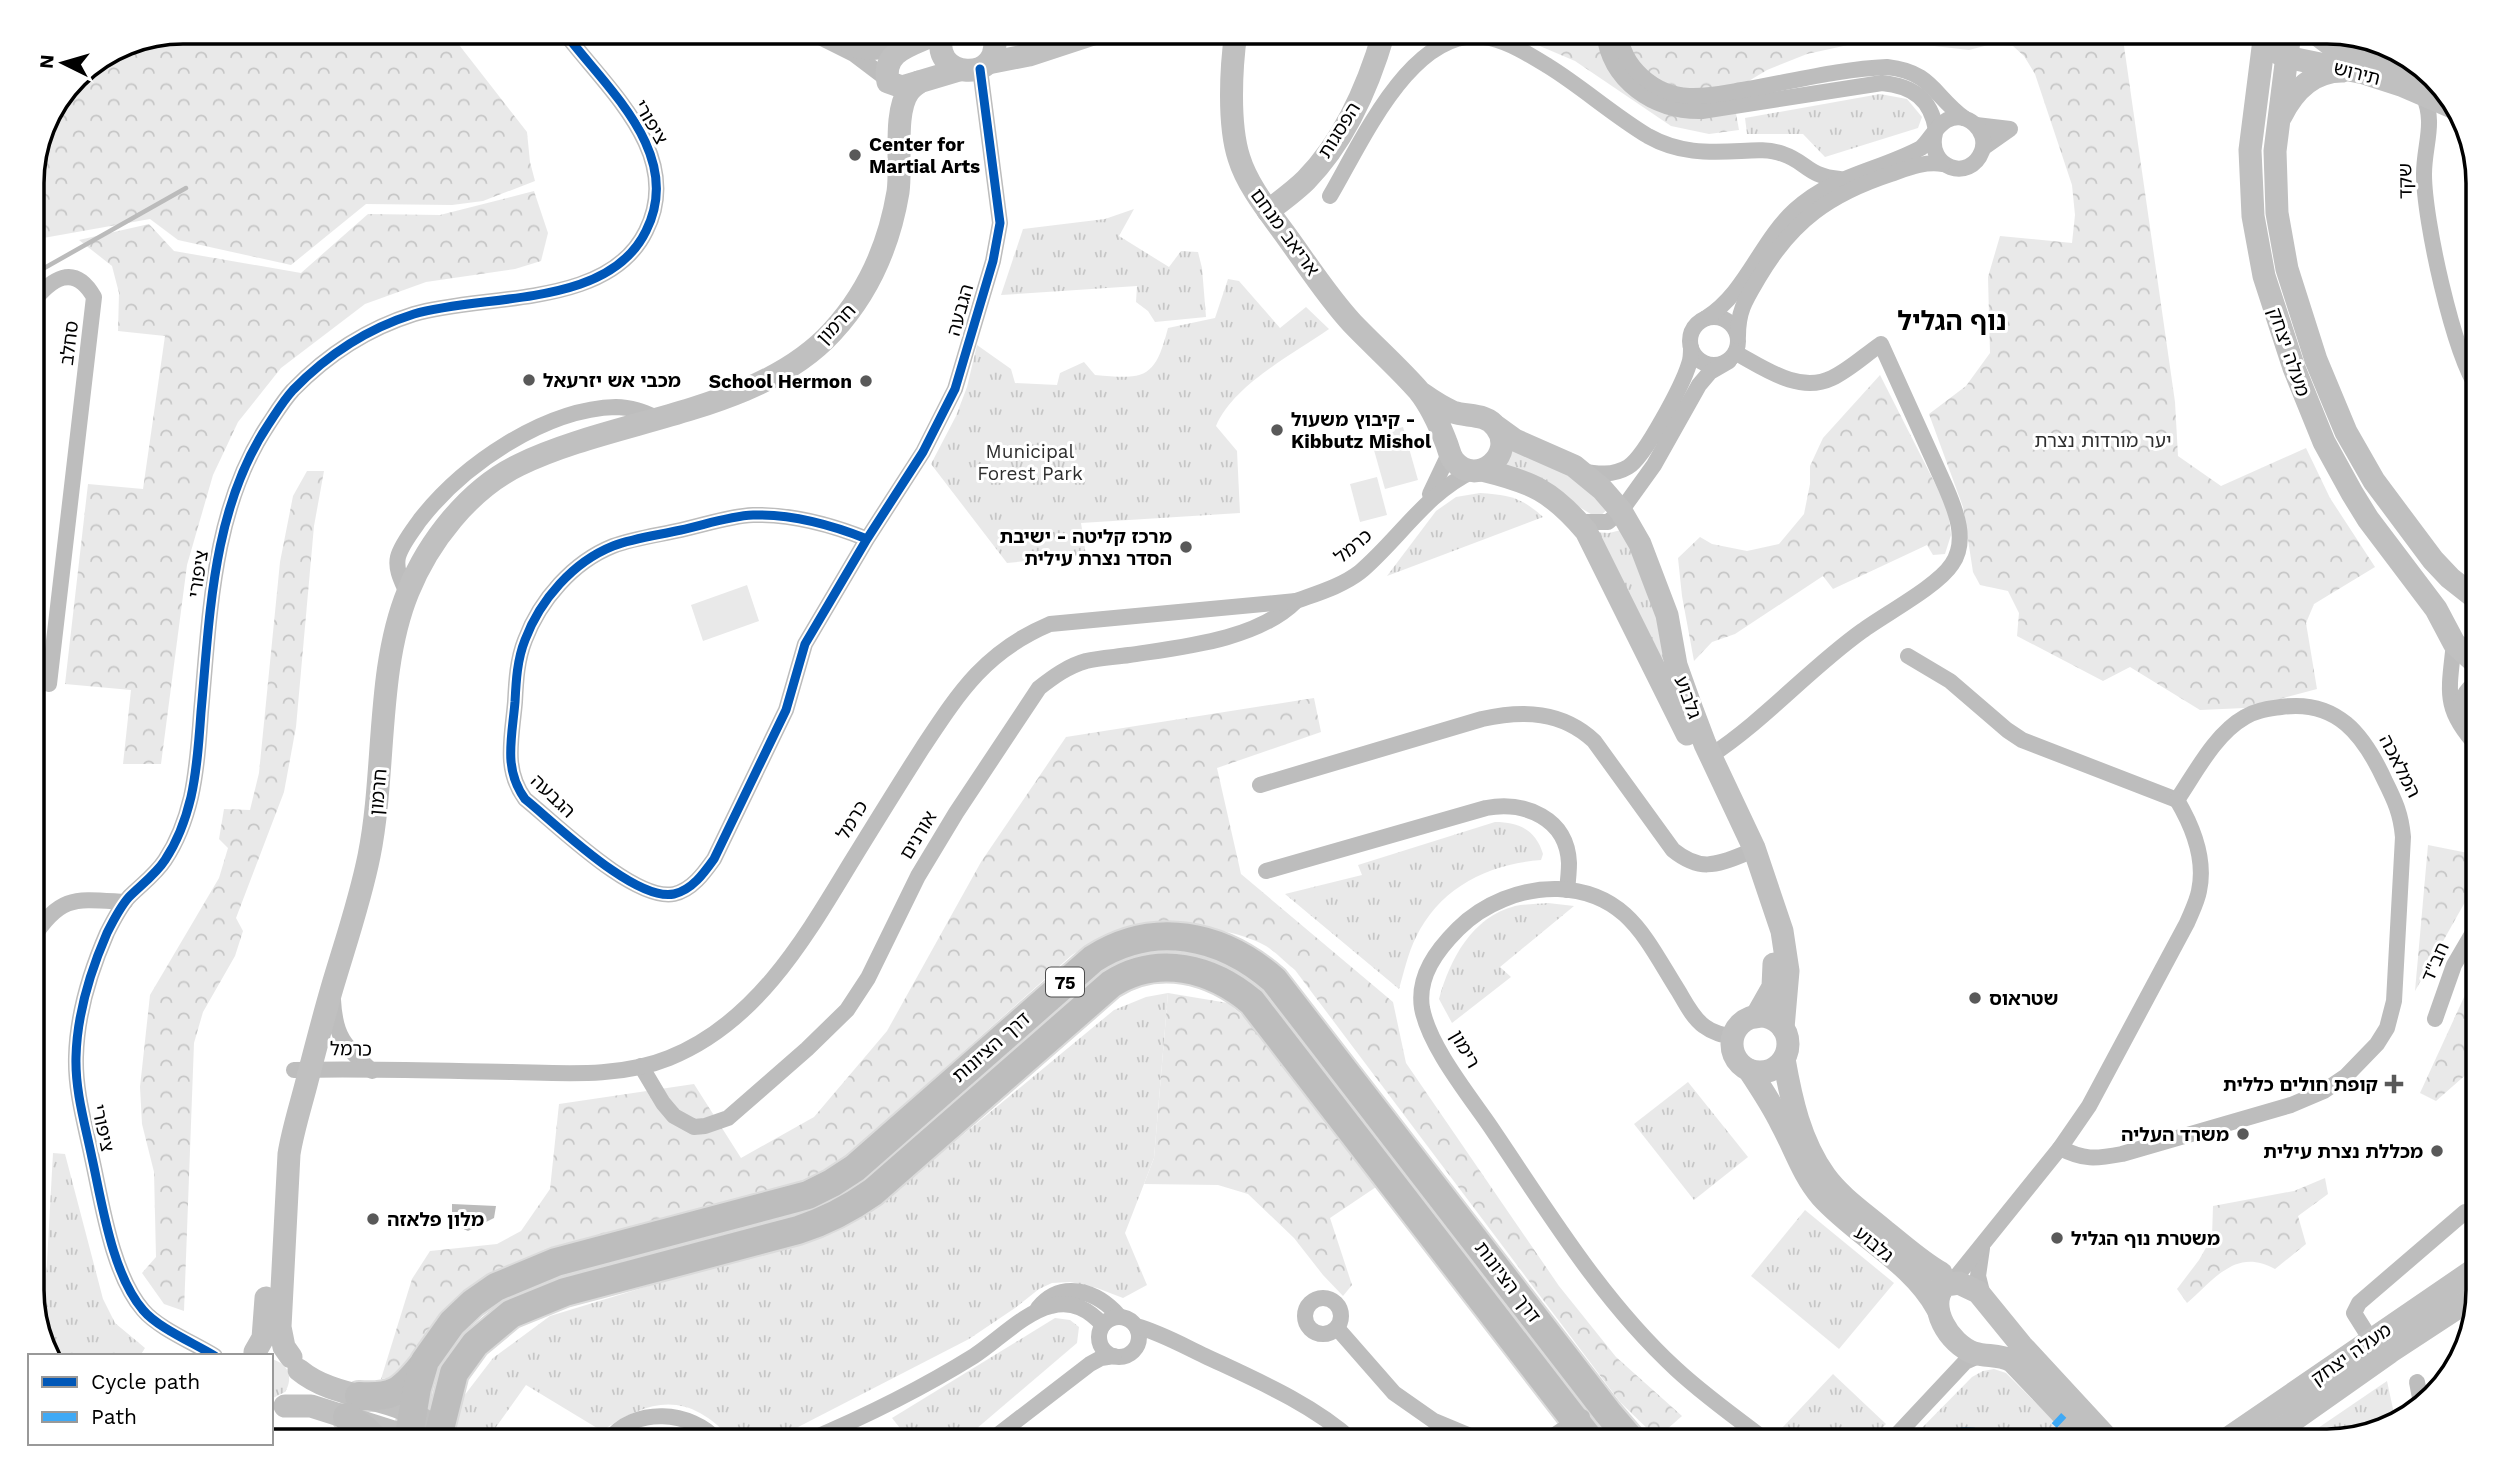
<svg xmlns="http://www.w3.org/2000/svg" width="2510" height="1473" viewBox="0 0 2510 1473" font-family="'Work Sans','Noto Sans Hebrew',sans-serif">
  <defs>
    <pattern id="grass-tufts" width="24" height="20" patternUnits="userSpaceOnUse" patternTransform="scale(1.75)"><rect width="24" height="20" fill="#e9e9e9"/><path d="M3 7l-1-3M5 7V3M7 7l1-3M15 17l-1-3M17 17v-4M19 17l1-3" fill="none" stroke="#c6c6c6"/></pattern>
    <pattern id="forest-crowns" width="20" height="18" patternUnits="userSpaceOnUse" patternTransform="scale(1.75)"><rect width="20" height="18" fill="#e9e9e9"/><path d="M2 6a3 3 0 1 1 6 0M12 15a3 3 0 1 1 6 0" fill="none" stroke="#c6c6c6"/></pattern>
  </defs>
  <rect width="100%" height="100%" fill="#fff"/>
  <g fill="url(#grass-tufts)">
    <path d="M1880,94L1907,99L1922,117L1918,128L1825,157L1803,134H1747L1745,118Z"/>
    <path d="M1134,209L1119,236L1169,267L1181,251L1198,252L1202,268L1206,317L1155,322L1148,311L1136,302L1137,286L1001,295L1023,229L1105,219Z"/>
    <path d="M1228,279L1239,281L1280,328L1306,307L1329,329C1293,354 1233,385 1216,426L1237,451L1240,513L1081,523L1086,555L1007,563L931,464L956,416L967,387L977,345L1011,369L1015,383L1057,385L1060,373L1084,362L1095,375C1146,380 1155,378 1168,328L1215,318Z"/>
    <path d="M1512,449L1572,475L1608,509L1600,516H1594L1555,492L1503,470Z"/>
    <path d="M1480,493C1509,495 1521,497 1543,517L1387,576L1436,511L1456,497Z"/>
    <path d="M1621,530L1635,556L1658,613L1673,696L1593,532L1609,533Z"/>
    <path d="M1495,822C1519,822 1536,830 1543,854L1541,860C1487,864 1440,888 1416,937C1408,953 1404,972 1399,989L1285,894L1362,875L1358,865Z"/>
    <path d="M1548,903L1574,906L1500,967L1511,977L1452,1023L1439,999C1450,959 1472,917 1515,906C1526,904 1538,904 1548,903Z"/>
    <path d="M1168,993L1154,1158L1125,1233L1147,1285L1123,1298L1097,1288L1070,1282L1052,1283L1039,1289L1015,1308L969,1339L771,1441H733C690,1392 653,1396 602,1431L526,1385L486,1441H447L454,1409L493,1358L550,1316L806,1238L885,1199L1114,1010L1146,997Z"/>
    <path d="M1688,1082L1748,1157L1694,1200L1634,1124Z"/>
    <path d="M53,1153L65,1154L103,1299L115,1323L145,1348L140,1356H49L32,1300V1279L46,1280Z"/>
    <path d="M1805,1210L1894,1283L1839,1349L1751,1276Z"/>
    <path d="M1055,1318L1070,1320L1079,1327L1077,1343L962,1441H910L892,1418Z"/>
    <path d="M271,1359C288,1363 294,1377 285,1392L271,1399Z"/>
    <path d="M1994,1369L2006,1373L2074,1441H1909L1972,1377L1983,1371Z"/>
    <path d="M1833,1374L1886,1424L1870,1441H1833L1822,1431L1813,1441H1797L1782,1428Z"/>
    <path d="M2387,1381L2396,1423L2328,1441H2299Z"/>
  </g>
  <g fill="url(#forest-crowns)">
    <path d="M182,32H449L527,132L530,162L535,181L483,201L452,205L366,204L291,265L178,240L150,219L32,240V173L43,124L76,75L125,43Z"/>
    <path d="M1507,32H2122L2175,402L2178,456L2221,486L2306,448L2330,498L2375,567L2314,604L2306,623L2317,689L2245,708L2200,710L2130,667L2103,681L2017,636L2019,613L2008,591L1980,585L1973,572L1963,507L1929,414L1966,386L1990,353L1988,277L2000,236L2072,243L2075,215L2072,185L2035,74L2024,56L2013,46L1992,44L1969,50L1891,41L1848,45L1807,54L1767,70L1732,91L1739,130L1709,134L1671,126L1575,61Z"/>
    <path d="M534,191L548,233L541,261L515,269L426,282L365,304L281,368L238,422L213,475L187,565L161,764H123L131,690L65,684L88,484L143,489L165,336L118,331L119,293L112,266L79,240L149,224L174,251L301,273L368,214L440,215Z"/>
    <path d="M1880,375L1948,509L1951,535L1945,554L1933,555L1927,545L1833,589L1823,576L1735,634L1712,642L1694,661L1682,596L1678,558L1700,537L1712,544L1747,551L1779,544L1804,514L1810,484V466L1823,438Z"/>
    <path d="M307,471H324L314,526L296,727L284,792L236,918L243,931L235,956L203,1012L194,1043L184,1311L164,1304L142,1273L156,1257L154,1172L142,1124L140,1087L150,995L219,878L228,848L219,839L224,809L250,810L259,773L280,562L293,496Z"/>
    <path d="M1314,698L1321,732L1217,768L1241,874L1393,1002L1406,1063L1559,1286L1616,1357L1682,1416L1657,1438L1620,1402L1295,970C1286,963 1276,952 1266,946C1234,928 1165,919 1130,927C1108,932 1090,944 1072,955L827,1173L783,1193L530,1257C504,1269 476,1283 454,1302C432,1323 418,1349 403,1375L381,1379L412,1279L430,1251L497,1244L521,1231L550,1189L559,1104L694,1084L741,1158L814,1117L887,1031L981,862L1066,737Z"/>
    <path d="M2428,845L2478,855V879L2415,991Z"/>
    <path d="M1168,993L1228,1003L1248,1020L1385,1181L1330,1218L1352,1285L1343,1296L1323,1275L1294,1238L1248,1194L1218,1185L1144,1184L1154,1158Z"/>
    <path d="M2465,995L2478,996V1064L2436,1101L2420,1093Z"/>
    <path d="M2325,1178L2328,1194L2298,1216L2306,1244L2275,1269C2236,1247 2215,1279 2187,1303L2177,1289L2199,1260L2212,1237L2213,1206L2294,1191Z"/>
  </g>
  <g fill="#e9e9e9">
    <path d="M1403,427L1418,480L1385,489L1370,436Z"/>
    <path d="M1377,477L1387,515L1360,522L1350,484Z"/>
    <path d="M747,585L759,621L703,641L691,605Z"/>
  </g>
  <path fill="#bbb" d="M452,1204L496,1206L494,1218L468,1231L452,1224Z"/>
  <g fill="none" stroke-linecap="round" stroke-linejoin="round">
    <path stroke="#bbb" stroke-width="4.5" d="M32,275L186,188"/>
    <defs>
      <g id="highway">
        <path d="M359,1396C393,1398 401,1392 422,1366"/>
        <path d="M347,1417L363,1428L376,1441"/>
        <path d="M408,1441L417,1388L425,1361L452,1323L473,1303L496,1287L556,1262L808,1195L832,1183L855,1168L1093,959C1154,920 1221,934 1274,980L1608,1413L1632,1441"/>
        <path d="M437,1441L454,1373L475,1344L511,1314L565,1292L798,1230C826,1221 849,1209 873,1192L1111,984C1158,954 1212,968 1252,1002L1591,1441"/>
      </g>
    </defs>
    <use href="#highway" stroke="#dbdbdb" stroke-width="32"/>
    <g stroke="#bdbdbd" stroke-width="16">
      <path d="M810,32L854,54L887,79"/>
      <path d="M1604,32C1609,82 1654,112 1702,111L1882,83C1913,86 1931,99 1936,130"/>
      <path d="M1620,32C1622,67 1655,94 1689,96C1709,97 1729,92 1748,89C1794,81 1841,69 1887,67C1932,72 1933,95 1964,118"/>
      <path d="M849,49L873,52L900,49"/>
      <path d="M2386,74L2396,50"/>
      <path d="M2423,95C2436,123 2424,145 2424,174C2424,220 2453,352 2478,389"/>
      <path d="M1976,125L2010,129L1983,148"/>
      <path d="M1330,196C1361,144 1414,20 1490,38C1511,43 1530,55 1548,66C1582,87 1613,115 1648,136C1678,153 1707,153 1741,151C1755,150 1770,149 1783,154C1807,162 1807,176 1840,179"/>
      <path d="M32,303C51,279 74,262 94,297L49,684"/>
      <circle cx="1714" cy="341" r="24"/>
      <path d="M1706,318C1746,293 1760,242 1795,210C1833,175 1878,171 1921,148C1930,140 1936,126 1947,120C1967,110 1989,131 1982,151C1970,183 1926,168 1935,133"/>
      <path d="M1738,336C1738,310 1746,299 1759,277C1792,221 1830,194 1891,174C1908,168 1924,161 1943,164"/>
      <path d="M1581,471C1597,474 1613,476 1628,467C1645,457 1683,384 1689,364C1691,359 1691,353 1691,348"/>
      <path d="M1430,494L1449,454"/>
      <path d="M1578,522H1608L1621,511L1654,465L1699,385L1710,372L1729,361"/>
      <path d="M867,539C832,525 792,514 753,515C729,516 704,525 681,530C659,535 634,538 613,546C573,562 540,600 525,640C517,660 516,682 515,702C512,738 503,769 525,799C556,824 635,902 674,894C692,890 704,873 714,859L786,710L805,644L867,539L923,452L955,389L993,261L1000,223L980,69"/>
      <path d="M407,593C403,583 395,570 398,557C401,545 413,530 420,520C463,465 544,409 616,407C631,407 643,412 657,418"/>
      <path d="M2454,643C2449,691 2442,709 2478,747"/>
      <path d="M1908,656L1950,681L2007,730L2022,740L2177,800"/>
      <path d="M2459,719C2457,703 2466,689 2478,681"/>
      <path d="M1710,756C1765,720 1809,669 1862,631C1885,614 1938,586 1952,564C1968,541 1956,511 1946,488L1881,344C1865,355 1849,370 1832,378C1799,394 1764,368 1736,353"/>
      <path d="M1260,785L1482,719C1523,710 1562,711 1594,741L1673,850C1699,871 1715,866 1744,854"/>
      <path d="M1266,871L1486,808C1525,801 1567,818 1569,863C1569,872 1568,881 1567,890"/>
      <path d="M32,939C61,894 76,899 125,902"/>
      <path d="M333,1000C335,1038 345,1046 372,1071"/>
      <path d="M2435,1019L2454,965L2478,924"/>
      <path d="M1733,1037C1723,1035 1713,1033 1704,1026C1693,1018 1686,1004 1679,992C1646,940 1628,892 1558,889C1521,888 1483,904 1458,929C1437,950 1417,976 1422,1008C1429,1046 1468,1094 1490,1126C1547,1210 1601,1300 1676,1369C1704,1395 1736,1418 1767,1441"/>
      <path d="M641,1066L663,1103L674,1116L694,1127L705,1126L728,1118L807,1049L847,1010L868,978L918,876L956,813L1039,688C1053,677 1068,666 1086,661C1099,658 1115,657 1129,655C1182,647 1257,640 1296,601"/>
      <path d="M294,1070C367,1068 439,1071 512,1072C563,1073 620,1078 669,1058C756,1023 804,940 850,864C874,825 898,786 923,747C960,691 986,651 1050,624L1296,601C1318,593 1342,586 1360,572C1399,539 1426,493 1473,471"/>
      <path d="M2060,1148C2084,1160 2095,1159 2122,1154L2291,1105L2324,1091L2346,1076L2377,1044L2387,1028L2394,1001L2403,837C2401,814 2395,801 2385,781C2364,735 2337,699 2281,707C2268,709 2256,710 2245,717C2215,734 2196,772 2177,800"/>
      <path d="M1982,1248L1978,1276L1983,1296"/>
      <path d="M1952,1282L2060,1148L2089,1106L2187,923C2191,913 2197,902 2199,891C2206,859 2193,827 2177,800"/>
      <circle cx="1323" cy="1316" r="18"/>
      <path d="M1038,1308C1062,1279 1097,1291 1119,1316"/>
      <circle cx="1119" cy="1337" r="20"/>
      <path d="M1136,1326C1161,1333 1182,1345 1205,1356C1254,1379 1313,1404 1353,1441"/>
      <path d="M1337,1328L1394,1393L1434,1421L1482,1441"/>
      <path d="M2371,1340L2354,1313L2359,1303L2465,1212"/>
      <path d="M215,1356C194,1343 158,1328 143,1310C112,1274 102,1203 92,1158C85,1124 75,1091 76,1057C77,1014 90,972 107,933C113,921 120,907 129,897C141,885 156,874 165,860C177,842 186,818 191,797C197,770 199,741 201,712C210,615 212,509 268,425C276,413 283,401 293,390C328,354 366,329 414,314C485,293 608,309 646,231C685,154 606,88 564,32"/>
      <path d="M2417,1382L2421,1403"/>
      <path d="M608,1441C634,1406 691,1410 718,1441"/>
      <path d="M807,1441C864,1417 921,1389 974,1356C997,1341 1025,1312 1051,1306C1073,1300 1089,1310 1103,1325"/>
      <path d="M990,1441L1090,1364L1101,1358L1114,1356"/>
      <path d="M1546,1441L1582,1417"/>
      <path d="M1891,1441L1965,1362L1983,1354"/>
    </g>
    <g stroke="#c0c0c0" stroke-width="23">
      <path d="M939,32C916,45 881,48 888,82L902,87L959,70"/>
      <path d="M944,32C924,79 1008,87 993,32"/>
      <path d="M1236,32C1231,67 1228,124 1239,158C1247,184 1266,208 1282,230C1305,261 1326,295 1352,323C1374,346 1398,367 1419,391C1431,406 1439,424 1446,442C1449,449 1449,455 1454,461C1477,488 1517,454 1496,427C1486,413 1467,417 1453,412C1441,407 1431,400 1421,393"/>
      <path d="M2265,32L2250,150L2253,216L2264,276L2294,368L2324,442L2352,493L2368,519L2436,609L2454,643L2478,665"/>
      <path d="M2290,32L2275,151L2277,213L2287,269L2316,360L2346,432L2374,481L2433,560L2450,578L2478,600"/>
      <path d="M2314,32L2343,54"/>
      <path d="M2272,50L2286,57L2364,73L2401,85L2459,110"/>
      <path d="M2352,56L2413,71L2435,83"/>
      <path d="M988,63L1029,55L1099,32"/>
      <path d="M2281,116C2293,92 2313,71 2342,71"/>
      <path d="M1268,211C1281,201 1295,191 1306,180C1345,140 1369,84 1384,32"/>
      <path d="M1497,427L1515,440L1574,466L1602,489L1621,511L1640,544L1667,615L1676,665L1691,707L1705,744L1754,848L1782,931L1788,971L1783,1028"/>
      <path d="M1482,470C1532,482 1552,491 1586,531L1687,734"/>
      <circle cx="1760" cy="1044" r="28"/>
      <path d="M1756,1017L1773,987L1774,964"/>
      <path d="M1784,1059C1791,1099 1800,1141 1825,1176C1840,1197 1865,1214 1885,1231C1903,1245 1920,1261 1941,1273L1945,1285"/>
      <path d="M1749,1070C1761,1088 1773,1106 1782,1125C1795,1149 1803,1175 1821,1196C1856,1235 1912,1262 1937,1308"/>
      <path d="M255,1352L263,1338L266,1298"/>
      <path d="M291,1357L284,1347L280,1327L289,1154C293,1129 301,1105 307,1081C315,1050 323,1019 332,988C345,944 360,901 369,856C386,772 376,670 408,592C428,542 469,489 519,465C615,418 758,413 832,332C869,292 889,246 898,192C902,165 893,112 909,91C912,87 916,85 919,82"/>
      <path d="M299,1370C335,1400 389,1394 425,1421"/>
      <path d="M285,1406H311L409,1437L439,1431"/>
      <path d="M2088,1441L2012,1361C1999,1354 1987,1357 1974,1353C1949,1344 1926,1306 1945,1285L1959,1283L1978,1292L2022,1346L2110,1441"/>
      <path d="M2224,1441L2478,1267"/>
      <path d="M2264,1441L2390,1352L2477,1295"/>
    </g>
    <use href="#highway" stroke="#bdbdbd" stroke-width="28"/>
    <g stroke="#3fa9f5" stroke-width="7" stroke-dasharray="14 7" stroke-linecap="butt">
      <path d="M1920,1441C1949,1428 1982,1427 2011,1441"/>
      <path d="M2040,1441L2064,1415"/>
    </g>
    <defs>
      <g id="cycleway">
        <path d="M867,539C832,525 792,514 753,515C729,516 704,525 681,530C659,535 634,538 613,546C573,562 540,600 525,640C517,660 516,682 515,702C512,738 503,769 525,799C556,824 635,902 674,894C692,890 704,873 714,859L786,710L805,644L867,539L923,452L955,389L993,261L1000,223L980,69"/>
        <path d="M215,1356C194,1343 158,1328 143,1310C112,1274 102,1203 92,1158C85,1124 75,1091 76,1057C77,1014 90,972 107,933C113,921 120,907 129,897C141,885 156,874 165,860C177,842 186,818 191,797C197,770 199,741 201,712C210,615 212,509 268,425C276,413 283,401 293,390C328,354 366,329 414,314C485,293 608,309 646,231C685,154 606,88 564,32"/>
      </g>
    </defs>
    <use href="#cycleway" stroke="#fff" stroke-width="13"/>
    <use href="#cycleway" stroke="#0057b8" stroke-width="9"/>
  </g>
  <g fill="#595959" stroke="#fff" stroke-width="2.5">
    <circle cx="855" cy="155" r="7"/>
    <circle cx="529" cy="380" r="7"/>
    <circle cx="866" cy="381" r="7"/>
    <circle cx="1277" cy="430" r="7"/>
    <circle cx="1186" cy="547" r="7"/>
    <circle cx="1975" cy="998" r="7"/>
    <path d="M2390.5 1073.5h7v7h7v7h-7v7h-7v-7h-7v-7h7z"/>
    <circle cx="2243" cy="1134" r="7"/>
    <circle cx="2437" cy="1151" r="7"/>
    <circle cx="373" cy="1219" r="7"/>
    <circle cx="2057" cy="1238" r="7"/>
  </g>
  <g text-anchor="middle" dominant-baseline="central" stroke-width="6" stroke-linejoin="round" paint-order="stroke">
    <rect fill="#fff" stroke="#4c4c4c" stroke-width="2" x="1046" y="967.5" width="38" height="29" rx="5"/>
    <g font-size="18" font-weight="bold" fill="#000">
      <text x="1065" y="982">75</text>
    </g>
    <g font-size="19" fill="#000" stroke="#fff">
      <text transform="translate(2357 73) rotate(14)">תירוש</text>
      <text transform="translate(651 122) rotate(60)">ציפורי</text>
      <text transform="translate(1339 130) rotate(-58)">הפסגות</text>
      <text transform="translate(2405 181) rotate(-91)">שקד</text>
      <text transform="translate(1285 232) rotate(54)">אריאב מנחם</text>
      <text transform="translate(960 310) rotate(-74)">הגבעה</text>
      <text transform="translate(836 324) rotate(-47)">חרמון</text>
      <text transform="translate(69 343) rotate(-83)">סחלב</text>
      <text transform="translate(2289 352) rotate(71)">מעלה יצחק</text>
      <text transform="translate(1353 546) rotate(-40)">כרמל</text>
      <text transform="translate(198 574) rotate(-81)">ציפורי</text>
      <text transform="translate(1688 697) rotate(70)">גלבוע</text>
      <text transform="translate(2400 766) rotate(63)">המלאכה</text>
      <text transform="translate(378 792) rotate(-85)">חרמון</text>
      <text transform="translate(553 796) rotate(44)">הגבעה</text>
      <text transform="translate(852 820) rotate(-59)">כרמל</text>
      <text transform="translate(918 835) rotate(-59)">אורנים</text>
      <text transform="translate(2435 962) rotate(-66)">חב"ד</text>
      <text transform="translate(991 1047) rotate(-41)">דרך הציונות</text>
      <text transform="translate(351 1049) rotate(1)">כרמל</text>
      <text transform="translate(1465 1049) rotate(60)">רימון</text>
      <text transform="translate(103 1128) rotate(78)">ציפורי</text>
      <text transform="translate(1874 1244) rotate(40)">גלבוע</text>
      <text transform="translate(1508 1282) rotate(53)">דרך הציונות</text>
      <text transform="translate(2351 1354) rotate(-35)">מעלה יצחק</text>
    </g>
    <g font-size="19" font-weight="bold" fill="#000" stroke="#fff" text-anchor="start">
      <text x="869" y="144">Center for<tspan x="869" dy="22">Martial Arts</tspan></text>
      <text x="543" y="380">מכבי אש יזרעאל</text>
      <text x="852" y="381" text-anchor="end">School Hermon</text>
      <text x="1291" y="419">קיבוץ משעול -<tspan x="1291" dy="22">Kibbutz Mishol</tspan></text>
      <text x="1172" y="536" text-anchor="end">מרכז קליטה - ישיבת<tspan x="1172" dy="22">הסדר נצרת עילית</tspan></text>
      <text x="1989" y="998">שטראוס</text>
      <text x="2378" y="1084" text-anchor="end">קופת חולים כללית</text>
      <text x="2229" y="1134" text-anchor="end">משרד העליה</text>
      <text x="2423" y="1151" text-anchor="end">מכללת נצרת עילית</text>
      <text x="387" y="1219">מלון פלאזה</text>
      <text x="2071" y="1238">משטרת נוף הגליל</text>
    </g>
    <g font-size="19" fill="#2e2e2e" stroke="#fff">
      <text x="2103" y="440">יער מורדות נצרת</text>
      <text x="1030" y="451">Municipal<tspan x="1030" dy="22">Forest Park</tspan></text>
    </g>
    <g font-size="26" font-weight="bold" fill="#000" stroke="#fff">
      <text x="1952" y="321">נוף הגליל</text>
    </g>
  </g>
  <path d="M0 0H2510V1473H0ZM183 44H2327A139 139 0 0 1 2466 183V1290A139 139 0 0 1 2327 1429H183A139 139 0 0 1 44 1290V183A139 139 0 0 1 183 44Z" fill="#fff" fill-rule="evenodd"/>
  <path fill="none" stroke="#000" stroke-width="3.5" d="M183 44H2327A139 139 0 0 1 2466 183V1290A139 139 0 0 1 2327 1429H183A139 139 0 0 1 44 1290V183A139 139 0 0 1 183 44Z"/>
  <rect x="28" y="1354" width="245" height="91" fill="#ffffff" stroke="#999999" stroke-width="2"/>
  <rect x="42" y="1377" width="35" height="10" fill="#0057b8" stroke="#999999" stroke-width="2"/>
  <text x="91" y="1389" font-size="21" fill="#000000">Cycle path</text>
  <rect x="42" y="1412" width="35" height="10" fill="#3fa9f5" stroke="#999999" stroke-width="2"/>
  <text x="91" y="1424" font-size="21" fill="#000000">Path</text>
  <g transform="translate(63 63) rotate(275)" stroke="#ffffff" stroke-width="5" paint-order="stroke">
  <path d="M0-5L12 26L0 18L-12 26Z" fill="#000000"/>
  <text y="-10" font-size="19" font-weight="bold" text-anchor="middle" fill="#000000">N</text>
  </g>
</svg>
